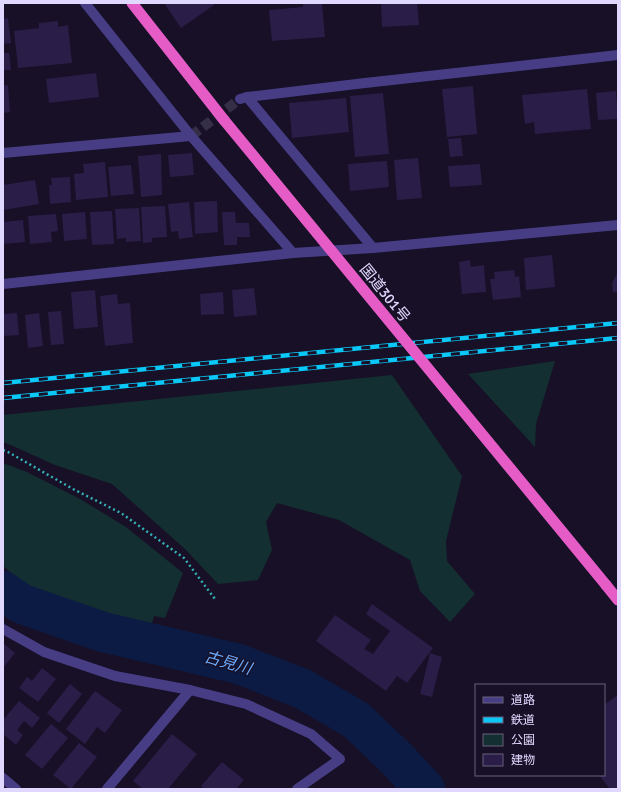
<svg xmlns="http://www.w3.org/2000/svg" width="621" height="792" viewBox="0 0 621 792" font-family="Signika,'Noto Sans JP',sans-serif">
  <rect width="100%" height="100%" fill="#171027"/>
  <g fill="#142f31">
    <path d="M555,361L536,424L535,447L468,374Z"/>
    <path d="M392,375L462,476L446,541L447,561L475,594L450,622L420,591L410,560L339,520L277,503L266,522L272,550L258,580L218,584L185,549L112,484L55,465L13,446L3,442V415Z"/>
    <path d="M3,463L27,472L80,499L126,527L183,573L165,618L154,616L152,623L78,609L41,598L3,566Z"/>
  </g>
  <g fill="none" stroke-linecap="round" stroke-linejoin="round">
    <path stroke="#0c1b44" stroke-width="40" d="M3,591L22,604L103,632L239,664L303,689L356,720L396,758L425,789"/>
  </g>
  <g fill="#2a1d47">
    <path d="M164,3H213L214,5L181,28Z"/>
    <path d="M303,3H322L325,37L272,41L269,10L303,7Z"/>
    <path d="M381,3H417L419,25L382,27Z"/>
    <path d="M8,18L11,43L3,44V19Z"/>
    <path d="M58,21V27L68,25L72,63L18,68L14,31L39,28V23Z"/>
    <path d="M3,53H9L11,70H3Z"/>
    <path d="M96,73L99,97L49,103L46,79Z"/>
    <path d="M8,85L10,112L3,113V86Z"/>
    <path d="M473,86L477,134L447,137L442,89Z"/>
    <path d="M587,89L591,129L535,134L534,122L525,124L522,95Z"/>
    <path d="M616,91L618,119L598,120L596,93Z"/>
    <path d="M383,93L389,154L355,157L350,96Z"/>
    <path d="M346,98L349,132L292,138L289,103Z"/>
    <path d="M461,138L463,156L450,157L448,139Z"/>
    <path d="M192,153L194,175L170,177L168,155Z"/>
    <path d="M161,154L162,195L141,197L138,156Z"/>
    <path d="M418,158L422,198L397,200L394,160Z"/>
    <path d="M387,161L389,187L350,191L348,164Z"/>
    <path d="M105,162L108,197L76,200L74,174L84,173L83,164Z"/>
    <path d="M480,164L482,185L450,187L448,166Z"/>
    <path d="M131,165L134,194L111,196L108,167Z"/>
    <path d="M70,177L71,202L50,204L49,185H52L51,178Z"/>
    <path d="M35,180L39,204L3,210V185Z"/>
    <path d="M217,201L218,232L195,234L194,202Z"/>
    <path d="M189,202L193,237L179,239L178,231L171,232L168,204Z"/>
    <path d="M165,206L167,237L152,238V242L143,243L141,207Z"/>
    <path d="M139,208L141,241L126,242V238L117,239L115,209Z"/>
    <path d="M112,211L114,244L92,245L90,212Z"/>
    <path d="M85,212L87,239L64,241L62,214Z"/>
    <path d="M222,212H235L236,223H249L250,237H237V245H224Z"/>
    <path d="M56,214L58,231L51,232L52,242L30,244L28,216Z"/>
    <path d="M23,220L25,242L3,244V222Z"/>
    <path d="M552,255L555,287L526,290L524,258Z"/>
    <path d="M470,260L471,267L484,265L486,292L462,294L459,262Z"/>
    <path d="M514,270L515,277L519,276L521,297L493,300L490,279H495L494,272Z"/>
    <path d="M618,272V292H613L612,283Z"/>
    <path d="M254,288L257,315L234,317L232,290Z"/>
    <path d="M95,290L98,327L74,329L71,292Z"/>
    <path d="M223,292L224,314L201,315L200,294Z"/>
    <path d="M117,294L118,304L130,303L133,343L105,346L100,296Z"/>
    <path d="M61,311L64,344L51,345L48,312Z"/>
    <path d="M17,313L19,335L3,336V314Z"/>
    <path d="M39,313L43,346L28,348L25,315Z"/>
    <path d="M372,604L433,648L407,683L397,676L386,691L316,641L335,615L371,640L364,649L373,654L390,631L366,614Z"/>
    <path d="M3,643L15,653L3,668Z"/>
    <path d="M430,653L442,657L432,697L420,694Z"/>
    <path d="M42,668L56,679L38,702L19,688L27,677L32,681Z"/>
    <path d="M70,684L82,694L59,723L47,713Z"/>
    <path d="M95,691L122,710L105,733L97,727L85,744L66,729Z"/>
    <path d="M618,695V789H610L599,775H604V705Z"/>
    <path d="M19,701L40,718L32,728L24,721L17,730L23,735L16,745L3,734V720Z"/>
    <path d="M51,724L68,738L42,769L25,755Z"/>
    <path d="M172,734L197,754L168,789H143L133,781Z"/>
    <path d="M79,743L97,757L71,789L53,775Z"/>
    <path d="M222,762L244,780L236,789H205L201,786Z"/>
  </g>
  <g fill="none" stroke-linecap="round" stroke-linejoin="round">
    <path stroke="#352e47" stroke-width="10" stroke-dasharray="10 5" stroke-linecap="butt" d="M191,136L240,99"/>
    <path stroke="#33b1b6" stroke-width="2.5" stroke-dasharray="2 3" stroke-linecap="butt" d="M3,450L8,452L73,489L121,513L184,558L215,599"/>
    <g stroke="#473d85" stroke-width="10">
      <path d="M85,3L191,136L293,253"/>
      <path d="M247,97L373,248"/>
      <path d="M240,99L247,97L365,83L618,55"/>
      <path d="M3,153L191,136"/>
      <path d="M3,284L293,253L373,248L618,225"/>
      <path d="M3,629L44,652L115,676L190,690L246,704L311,734L340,759L297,789"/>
      <path d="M3,778L16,789"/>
      <path d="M107,789L190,690"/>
    </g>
    <g stroke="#e65cc7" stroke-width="11">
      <path d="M132,3L224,120"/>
      <path d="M606,585L618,600"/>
    </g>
    <defs>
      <g id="rail">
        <path d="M3,383L618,323"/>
        <path d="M3,398L618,338"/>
      </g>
    </defs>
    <use href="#rail" stroke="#0ac8f8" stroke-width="4.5"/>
    <use href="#rail" stroke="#171027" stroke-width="3" stroke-dasharray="9" stroke-linecap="butt"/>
    <path stroke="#e65cc7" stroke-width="11" d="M224,120L606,585"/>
  </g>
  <g text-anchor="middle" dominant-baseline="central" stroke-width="3" stroke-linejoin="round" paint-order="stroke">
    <g font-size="15" fill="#e0d8fe" stroke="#171027">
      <text transform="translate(385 293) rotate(51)">国道301号</text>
    </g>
    <g font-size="16" font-style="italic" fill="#69a9fb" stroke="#171027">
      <text transform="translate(228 663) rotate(16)">古見川</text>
    </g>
  </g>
  <rect width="621" height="792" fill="none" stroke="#e0d8fe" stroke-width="8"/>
  <rect x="475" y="684" width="130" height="92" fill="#171027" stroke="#67607d"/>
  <rect x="483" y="697" width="20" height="6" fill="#473d85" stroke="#67607d"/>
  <text x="511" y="704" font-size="12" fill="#e0d8fe">道路</text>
  <rect x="483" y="717" width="20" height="6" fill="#0ac8f8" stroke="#67607d"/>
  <text x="511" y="724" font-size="12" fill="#e0d8fe">鉄道</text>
  <rect x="483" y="734" width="20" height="12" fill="#142f31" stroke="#67607d"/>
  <text x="511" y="744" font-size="12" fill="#e0d8fe">公園</text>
  <rect x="483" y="754" width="20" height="12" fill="#2a1d47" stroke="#67607d"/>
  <text x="511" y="764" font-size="12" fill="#e0d8fe">建物</text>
</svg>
